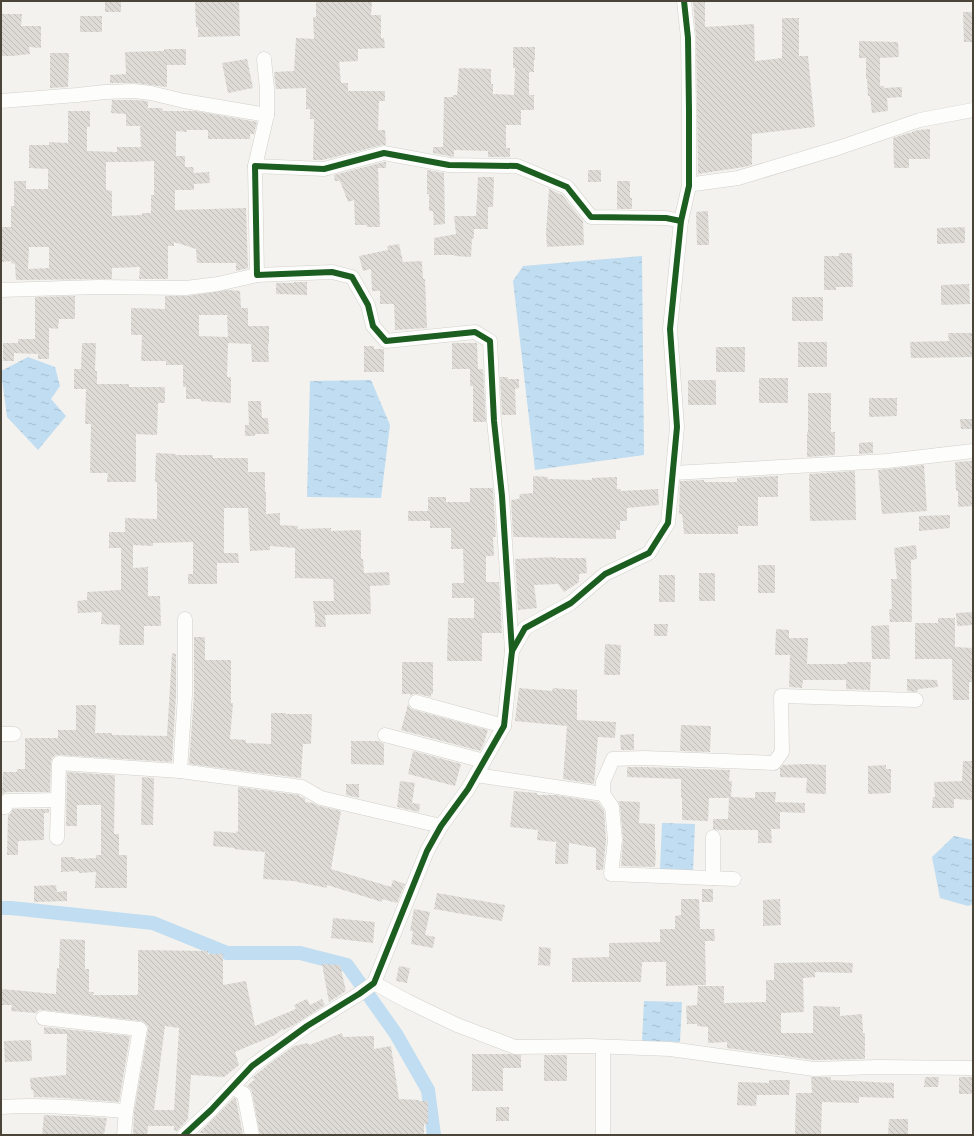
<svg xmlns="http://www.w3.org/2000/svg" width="974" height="1136" viewBox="0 0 974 1136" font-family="Manrope,sans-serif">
  <defs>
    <pattern id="water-ripples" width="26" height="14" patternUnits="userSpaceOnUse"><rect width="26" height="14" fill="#c0ddf1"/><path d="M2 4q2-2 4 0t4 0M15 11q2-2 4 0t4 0" fill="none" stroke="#a6bfcf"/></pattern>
    <pattern id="building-back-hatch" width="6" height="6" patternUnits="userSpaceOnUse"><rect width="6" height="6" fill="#dedbd6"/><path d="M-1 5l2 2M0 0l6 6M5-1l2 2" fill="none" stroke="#c0bdb8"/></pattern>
  </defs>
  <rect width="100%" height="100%" fill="#f4f2ee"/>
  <g fill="url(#water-ripples)">
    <path d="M642,256L644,455L535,470L513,281L523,266Z"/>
    <path d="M28,357L55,367L60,386L51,399L66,416L38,450L7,417L1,371Z"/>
    <path d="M371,380L390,425L381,498L307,497L310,381Z"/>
    <path d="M662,823L695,824L693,872L660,870Z"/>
    <path d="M954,836L973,840V904L968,906L940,898L932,857Z"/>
    <path d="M644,1001L682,1002L680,1042L642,1041Z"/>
  </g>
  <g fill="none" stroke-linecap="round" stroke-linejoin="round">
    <path stroke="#c0ddf1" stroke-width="14" d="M1,908H11L153,923L227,953H300L347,965L396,1034L428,1090L434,1135"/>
  </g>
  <g fill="url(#building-back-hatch)" fill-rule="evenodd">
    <rect x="105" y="1" width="16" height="11"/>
    <path d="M195,1H239L240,36L198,37V27H196Z"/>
    <path d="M316,1L372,2L371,15H381V38H384L385,48L358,49V61L339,62L341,83H348V91H385V101H379L378,130H385L386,145H382L323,160H313L314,119H310V109H306V88L276,89L274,72L294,71L296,38L314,39L313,17H316Z"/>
    <path d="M693,1H705V27L754,24L755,61L782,58V18H799V56H808L815,127L752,134V165L744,167L698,174L696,38Z"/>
    <path d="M963,12H973V42H964Z"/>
    <path d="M1,14H22L21,26H41V48L29,47L30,54L12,56H1Z"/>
    <rect x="80" y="16" width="22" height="16"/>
    <path d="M859,41L898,42L899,57L880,58V86H884V88L902,87V97L887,98L888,111L872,113L870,96H868L867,79H866V58H859Z"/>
    <path d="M513,47H535V60H534V72H529V95H534V110H521V125H506V148H510V157H488V151L454,150V157L433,153V147H443L444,97H453V95H457L459,68L491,69V84H493V94L514,95L515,68H513Z"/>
    <path d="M164,49H186V65H167V87L135,83H110V75L126,74L125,52L164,51Z"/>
    <path d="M50,53H69L68,87L50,88Z"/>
    <path d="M247,59L253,88L228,93L222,63Z"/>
    <path d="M112,100H134L148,101V108H162L163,111H195L257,122L254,134H250V139H208V130H187V132L176,131V156H185V167H193L194,173L209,172L210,183L194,184V190H175V210L246,208L248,268L236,271V263H197L196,249L174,242V246H168V279H139L140,267L112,268V279L16,280L15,264L11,263V261L1,262V227H11V206H14V181H26V189H48V169L29,168V145H49V142L68,143V111H90V127H87V151L117,152V147H141L140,126H126V114L111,113ZM154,161V195H151V213H142V215L112,216V191L106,190V162H130ZM29,247H49V268L28,269Z"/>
    <path d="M930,129V159H909V168H894L893,138L909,133H912V132L918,130Z"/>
    <path d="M384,162H386V168H378L380,227H367V225H355L354,200L348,202L340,181H335L334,175Z"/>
    <path d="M427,170L444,173L445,224L434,225L433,211H429V194H427Z"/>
    <rect x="588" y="170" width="13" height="12"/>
    <path d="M478,177H494L493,207H488V229H474V238L472,239L471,257L454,256V255H434V238L456,234L454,216H476Z"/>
    <path d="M617,181H630V198H632V209H617Z"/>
    <path d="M549,189L562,195L583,221L584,245L547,247L546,233Z"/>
    <path d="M708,211L709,245H697L696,212Z"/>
    <path d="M965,227V243L937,244V228Z"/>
    <path d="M399,244L403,262L422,261L423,279H425L427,328L395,330L394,304H380V291H372L371,269L363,271L359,256L388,250L387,246Z"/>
    <path d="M839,253H852L853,287H836V290H824V256H839Z"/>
    <path d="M294,282H307V295L276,294V283H294Z"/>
    <path d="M969,284L970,304L941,305V285Z"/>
    <path d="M228,290L240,291L241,308H248V326H269V344H268L269,362H252L251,344L228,343L227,377H231V403L201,401V399H186V387H183V365H166V361H141L142,335H131V308L165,309V296H187ZM199,315H227L228,337L199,336Z"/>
    <path d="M75,296V319H59L58,329L49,328V359H38V354L14,353V361H3V343H18V339H35V297Z"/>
    <rect x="792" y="297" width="31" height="24"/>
    <path d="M948,333H973V357L911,358L910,342L949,341Z"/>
    <rect x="798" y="342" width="29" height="25"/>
    <path d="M82,343H96L95,371H97V384H129V387H165V403H158L157,435L136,434V482H107L108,473H90L91,424H85L86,389H74V369H81Z"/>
    <path d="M452,343H477L478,369H452Z"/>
    <path d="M364,346H374V349H384V372H364Z"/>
    <rect x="716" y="347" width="29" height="25"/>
    <path d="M470,369H483L486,422H473V386H470Z"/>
    <path d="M500,377H508V379H519V388L515,389L516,415H502Z"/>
    <rect x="759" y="378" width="29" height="25"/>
    <rect x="688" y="380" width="28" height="25"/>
    <path d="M808,393H831V432H835V455L807,457V432H808Z"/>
    <path d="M869,398H897V416L869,417Z"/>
    <path d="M248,401H261L262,418H268L269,434H255V436H245V425H249Z"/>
    <path d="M960,419H973V429H961Z"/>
    <path d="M873,442V453L859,454V443Z"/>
    <path d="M156,453L176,454V455H213V458H248V472H265V492H266V514L280,513V525L298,526V529L331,528V531L361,530V559H363L364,573L389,572L390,585L370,586L371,614L325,615L326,627H315V613H314L313,601H334L333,579L295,578V548L270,546V550L250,551L248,508H224V553H238L239,563H217V584H188V574H193V542L153,543V546L133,545V568L148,567V596H160L161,626H144V645H119L120,625L101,624L102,612L78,613L77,601L87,600V592L121,590V548H109V532H125V518L157,519V482H155Z"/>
    <path d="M973,461V506L958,507V491H956L955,462Z"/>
    <path d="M924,465L927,511L882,514L878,470Z"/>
    <path d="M855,471L856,520L810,521L809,474Z"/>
    <path d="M533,476L548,477V479L592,480V478L617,477V489H621V491L658,489L659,505L627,508V521H620V530H616V539L513,537L511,500L519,499L520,494L533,493Z"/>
    <path d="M778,476V497H758V526H738V534H684L682,514H679L680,481L704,480V482H737V478Z"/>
    <path d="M470,488H493L496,537H493L494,556H486V582H499L502,633H482V661H447L448,618H474V598H452V583H464L463,549H451V528H430V521H408V511H428V497H446V502H470Z"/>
    <path d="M950,515V528L919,531V516Z"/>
    <path d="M916,545L917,559L911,560L912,622H890L889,609H892L891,579H897L894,548Z"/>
    <path d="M556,557V558H586L587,573L579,574V582L564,592L558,584L534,585L537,608L518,610L515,559Z"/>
    <rect x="758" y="565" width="17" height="28"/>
    <rect x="699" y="573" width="16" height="28"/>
    <rect x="659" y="575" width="16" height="27"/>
    <path d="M973,612V625L957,626L956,613Z"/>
    <path d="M938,618H955V647L973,648V682H969V700H953L952,659H915V623H938Z"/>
    <path d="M654,624H668L667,636H654Z"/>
    <path d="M889,625L890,659H872L871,626Z"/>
    <path d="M776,629L789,630V638H808L807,664H847V662H871L870,690L846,689V680H803L802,688L789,687L790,655H775Z"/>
    <path d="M194,637H205V660H231V703H233L230,739L246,740V743L271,744V713H286V714H312L311,744H303L301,778L189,764L194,695Z"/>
    <path d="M605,644L621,645L620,675H604Z"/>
    <path d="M172,653L176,654V695L172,762L59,755H56L52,758L51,762L50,792H7L2,794L3,772H17V769H25V738H58V730H76V705H96L95,733H112V735L167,736Z"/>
    <path d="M402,662H433V694H431V697L418,694H413L410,696V694H402Z"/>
    <path d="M907,679L937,680L938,687L918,689L917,692L907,691Z"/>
    <path d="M519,688L552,691L553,688L577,690V720L616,722L615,738L598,737L594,784L563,779L567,726L515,721Z"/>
    <path d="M408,704L410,708L414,710L488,730L484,743L480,751L401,730Z"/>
    <path d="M681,725L711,726L710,752L680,751Z"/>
    <path d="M634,734V750H621L620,735Z"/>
    <path d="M351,741H379L384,744V765L351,764Z"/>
    <path d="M413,751L461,764L455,786L408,774Z"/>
    <path d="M963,761H973L972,800L954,799V808H932L933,797H935L934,782L962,781Z"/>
    <path d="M807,764L826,765V794L806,793L807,778L780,777V768L783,765Z"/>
    <path d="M886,765V769H891V793L868,794V766Z"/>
    <path d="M627,767H644L730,770L729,781H732L731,797L755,798V792H776L775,802L805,803V813L780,812V829H771L772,843H758V830H718L713,829V819H728L729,798H709L708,821L682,820V798H681V779L627,777Z"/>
    <path d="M67,772L115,775L114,834H119V855H127V888H95L96,872L79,873V871L61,872V857H75V859L96,858V855H101V805H77V826H66Z"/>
    <path d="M142,777L154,778L153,825H141Z"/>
    <path d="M400,781L415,783L412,803L420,804L419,812L397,807Z"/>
    <path d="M346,784H359V798L346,795Z"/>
    <path d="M238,787L299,795L300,797L305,798V802L313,803L319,806L341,811L331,869L391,887L393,880L405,884L397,903L382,899V902L327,885V888L293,881L263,879L265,852L234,849L235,848L213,846L214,831L236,833V831L238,832Z"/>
    <path d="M514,791L537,793V795H555L598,802L604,810L606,840L603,870H596V848L569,843L568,864H555L556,842L537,840L538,830L510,827Z"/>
    <path d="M618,801L640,802L639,823L655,824V850H656L655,867L621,866L623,839L620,806Z"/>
    <path d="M13,809H49V813H44V840L18,841V855H7L8,815L10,814Z"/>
    <path d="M56,885L57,892L67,891V901L34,902V886Z"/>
    <rect x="702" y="889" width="11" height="13"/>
    <path d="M437,893L505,905L502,921L434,909Z"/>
    <path d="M681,899H699L700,929H714L715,941H705L706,985L666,986V962H642L641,982H572V958L609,957V943L660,942V929H675V916L681,915Z"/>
    <path d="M780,899L781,925L763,926V900Z"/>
    <path d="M414,909L430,912L425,935L435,937L433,948L411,944L413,931H410Z"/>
    <path d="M333,918L375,922L373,943L331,938Z"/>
    <path d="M60,939L85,940V969H89V992H94L93,995H137V994H138V950L208,951V954H223V985L246,981L255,1026L296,1009L294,1005L307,999L310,1005L322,999L325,1005L294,1025L284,1030L282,1029L275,1035L235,1052L239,1065L224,1077L191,1075L188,1119L177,1131L174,1130V1126H148L147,1135H133L134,1112L148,1030V1026L145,1023L141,1021L44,1010H39L36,1013L11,1011L12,1005H1V989L56,994L57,968H59ZM165,1026L179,1028L174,1110H154Z"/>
    <path d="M539,947L551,948L550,966L538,965Z"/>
    <path d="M837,962L853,963L852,973L815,972V977L803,978L804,1012L781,1013V1033H813V1006L840,1007V1016L862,1014L863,1033H865V1059L814,1060L785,1056V1055H778L727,1048V1042L708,1043V1027L697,1026V1024H687L686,1006L697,1005L698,986H724V1003L766,1002V980H774V963Z"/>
    <path d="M322,964L340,965L346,991L329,1002Z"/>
    <path d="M399,966L410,968L407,983L396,981Z"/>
    <path d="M44,1027L130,1036L119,1102L64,1098L34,1097L33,1090H31L30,1078L66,1075L67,1034H44Z"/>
    <path d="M342,1033L343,1037L374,1036V1049L391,1046L399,1099L419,1100V1101H428V1124H424V1135H260L252,1092L251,1089L247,1086L255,1079L252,1078L269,1064L294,1046L308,1043L309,1045Z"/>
    <path d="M31,1040L32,1061L5,1062L4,1041Z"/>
    <path d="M472,1054H510L521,1055V1068H503V1091H472Z"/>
    <rect x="544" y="1055" width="23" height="26"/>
    <path d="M811,1077H831V1080L894,1083V1098L859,1097V1103L822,1102L821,1135H795L796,1093H812Z"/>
    <path d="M925,1077H939L938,1087H924Z"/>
    <rect x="959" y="1077" width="14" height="17"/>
    <path d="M769,1080H790L789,1095H757L756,1106L737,1105L738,1082L769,1083Z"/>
    <path d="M234,1098L236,1099L243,1135H224L199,1133Z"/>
    <rect x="496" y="1107" width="13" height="14"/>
    <path d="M44,1115L107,1118L104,1135H42Z"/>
    <path d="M889,1119H908V1135H888Z"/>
  </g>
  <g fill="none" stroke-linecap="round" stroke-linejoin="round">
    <defs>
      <g id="minor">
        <path d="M264,59L267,89V115"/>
        <path d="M1,101L77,95L105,92L134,91L151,93L184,101L267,115L255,166"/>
        <path d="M694,184L738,178L838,148L920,120L973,110"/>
        <path d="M1,290L98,287L186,288L218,284L257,275"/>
        <path d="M673,473L887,461L973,451"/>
        <path d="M512,650L502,496L494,421L490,341L475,332L386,341L373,326L368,305L352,277L332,272L257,275L255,166L324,169L384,153L449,165L517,166L567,187L591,217L666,218L681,221"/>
        <path d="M416,702L504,726"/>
        <path d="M1,734H14"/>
        <path d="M385,735L484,761"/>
        <path d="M180,771L185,695V619"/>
        <path d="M476,775L603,794V782L613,759L644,758L774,763L782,752L781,696L916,700"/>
        <path d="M603,794L612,807L615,840L611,874L734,879"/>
        <path d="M1,807H5L7,801L58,800"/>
        <path d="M57,838L59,763L180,771L302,787L321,798L441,826"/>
        <path d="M713,878V837"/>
        <path d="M374,983L407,1001L457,1025L515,1047L590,1046L670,1049L814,1069L877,1067L973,1068"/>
        <path d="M43,1018L140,1029L126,1111L124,1135"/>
        <path d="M603,1047V1135"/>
        <path d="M232,1087L244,1094L252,1135"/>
        <path d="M1,1107C43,1104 85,1108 126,1111"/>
        <path d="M184,1135L211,1110L252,1066L307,1026L359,994L374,983L427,851L441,826L468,789L504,726L512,651L525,628L571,603L605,574L649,553L668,523L677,427L670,329L681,221L689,186V110L688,38L684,1"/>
      </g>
    </defs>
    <use href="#minor" stroke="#d2d0cb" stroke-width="15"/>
    <use href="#minor" stroke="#fdfdfc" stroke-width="14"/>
    <defs>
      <g id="cycleway">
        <path d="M512,651L502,496L494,421L490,341L475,332L386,341L373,326L368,305L352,277L332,272L257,275L255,166L324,169L384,153L449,165L517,166L567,187L591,217L666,218L681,221"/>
        <path d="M184,1135L211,1110L252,1066L307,1026L359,994L374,983L427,851L441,826L468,789L504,726L512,651L525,628L571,603L605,574L649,553L668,523L677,427L670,329L681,221L689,186V110L688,38L684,1"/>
      </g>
    </defs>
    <use href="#cycleway" stroke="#fff" stroke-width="8"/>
    <use href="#cycleway" stroke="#1b5e20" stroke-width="6"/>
  </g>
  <rect width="974" height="1136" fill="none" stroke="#4b4439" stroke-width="4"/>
</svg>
